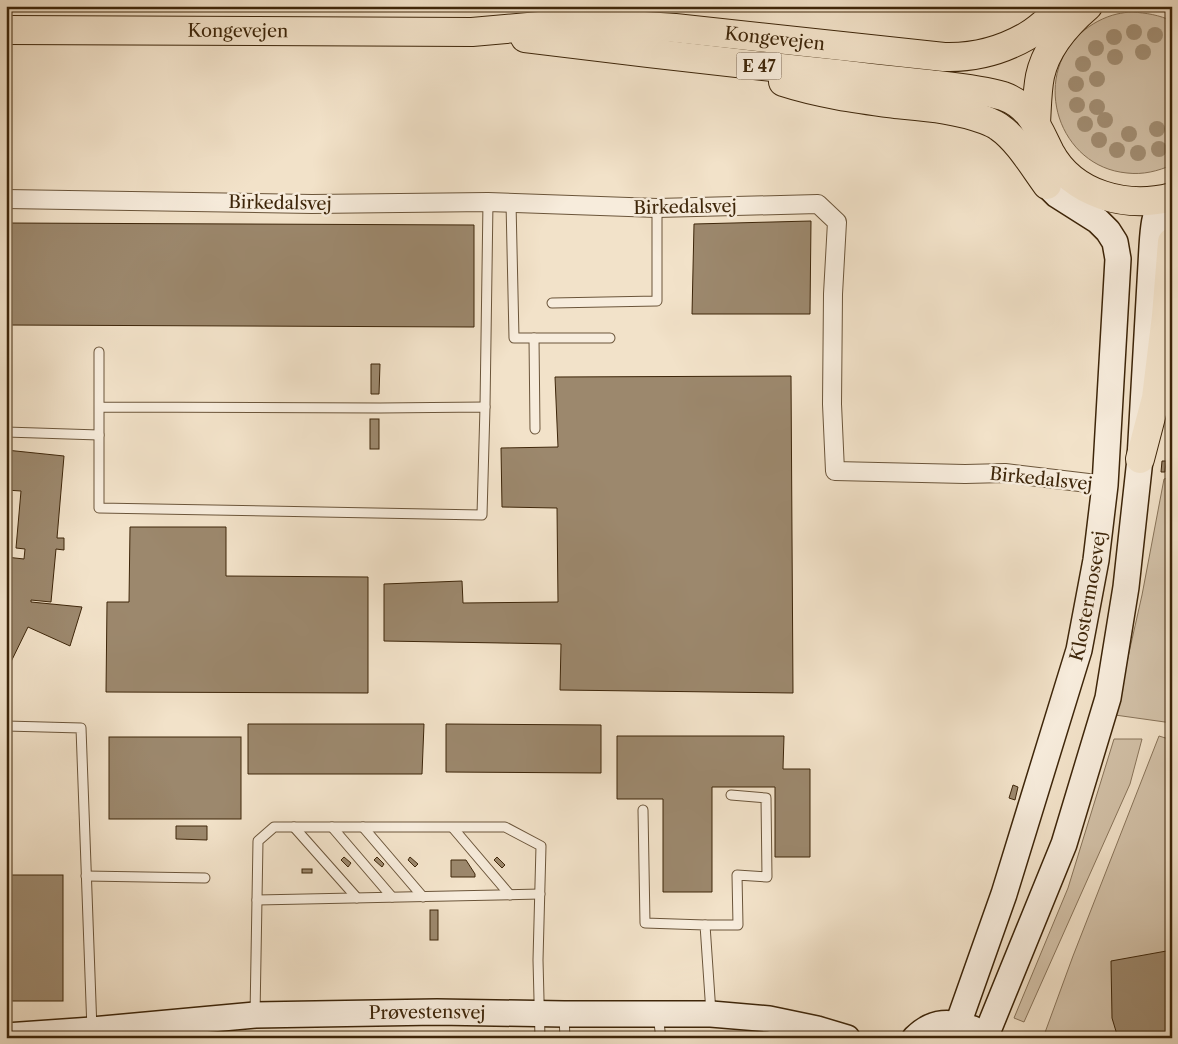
<svg xmlns="http://www.w3.org/2000/svg" width="1178" height="1044" viewBox="0 0 1178 1044" font-family="'Libre Caslon Text',serif">
  <rect width="100%" height="100%" fill="#f2e2c9"/>
  <filter id="stains"><feTurbulence type="fractalNoise" baseFrequency=".004" numOctaves="4"/><feColorMatrix values="0 0 0 0 .2 0 0 0 0 .09 0 0 0 0 .02 0 0 0 .5 -.17"/></filter>
  <radialGradient id="worn" r=".72"><stop offset=".6" stop-color="#630" stop-opacity="0"/><stop offset="1" stop-color="#630" stop-opacity=".3"/></radialGradient>
  <g fill="#d3c2a9" stroke="#88745a">
    <path d="M1132,12C1147,13 1159,15 1172,21V165C1158,171 1143,175 1127,173C1059,167 1030,79 1081,33C1091,24 1104,17 1117,14C1122,13 1127,12 1132,12Z"/>
    <path d="M1172,477V723L1115,715L1142,595L1164,479Z"/>
    <path d="M1159,736L1172,740V1038H1043L1073,956Z"/>
    <path d="M1114,739H1142L1130,784L1024,1022L1014,1018L1068,888Z"/>
  </g>
  <g fill="#9c886d" stroke="#3e260a">
    <path d="M811,221L810,314H692L694,224Z"/>
    <path d="M6,223L474,225V327L6,325Z"/>
    <path d="M371,364H380L379,394H371Z"/>
    <path d="M791,376L793,693L560,690L561,644L384,641V584L462,581L463,603L558,602L557,508L502,507L501,448L558,447L555,377Z"/>
    <rect x="370" y="419" width="9" height="30"/>
    <path d="M6,450L64,456L57,538H64V550L56,549L51,602L31,600V602L82,607L70,646L28,627L6,672V557L24,559L25,549L16,548L21,491L6,490Z"/>
    <path d="M1162,461H1166L1165,472H1161Z"/>
    <path d="M130,527H226V576L368,577V693L106,692L107,602H129Z"/>
    <path d="M248,724H424L422,774H248Z"/>
    <path d="M446,724L601,725V773L446,772Z"/>
    <path d="M617,736H784L783,769H810V857H775V787H712V892H663V799H617Z"/>
    <rect x="109" y="737" width="132" height="82"/>
    <path d="M1013,785L1018,787L1015,800L1009,798Z"/>
    <path d="M176,826H207V840L176,839Z"/>
    <path d="M344,857L351,863L348,867L341,860Z"/>
    <path d="M377,857L384,864L382,867L374,860Z"/>
    <path d="M410,857L418,864L415,867L408,860Z"/>
    <path d="M497,857L505,865L502,868L494,860Z"/>
    <path d="M451,860H466L475,874V877H451Z"/>
    <rect x="302" y="869" width="10" height="4"/>
    <rect x="6" y="875" width="57" height="126"/>
    <rect x="430" y="910" width="8" height="30"/>
    <path d="M1172,950V1038H1118L1112,1018L1111,961Z"/>
  </g>
  <g fill="none" stroke-linecap="round" stroke-linejoin="round">
    <defs>
      <g id="lane">
        <path d="M511,203L514,338H610"/>
        <path d="M552,303L657,301V208"/>
        <path d="M534,338L535,429"/>
        <path d="M99,407L380,408L485,407L482,515L99,508V352"/>
        <path d="M485,407L488,202"/>
        <path d="M6,432L99,435"/>
        <path d="M6,726L81,728L92,1030"/>
        <path d="M643,810L645,923L705,925L711,1013"/>
        <path d="M294,827L357,898"/>
        <path d="M332,827L392,897"/>
        <path d="M363,827L423,897"/>
        <path d="M453,828L510,895"/>
        <path d="M86,876L205,878"/>
        <path d="M257,900L540,894"/>
        <path d="M705,925H738L737,875L767,877L766,798L731,795"/>
        <path d="M255,1015L258,841L274,827H505L541,846L538,960L540,1038"/>
        <path d="M658,1016L661,1038"/>
        <path d="M564,1017L565,1038"/>
      </g>
      <path id="street" d="M6,199L312,204L488,202L657,208L818,204L837,222L833,294L832,404L835,471L965,474L1005,473L1105,485"/>
      <g id="secondary">
        <path id="s1" d="M958,1024L1004,894L1079,650L1096,560L1105,485L1118,259L1115,242L1108,231L1098,221L1057,195L1047,185L1040,167"/>
        <path id="s2" d="M6,1036L92,1030L255,1015L437,1012L564,1014H711L769,1019L817,1029L847,1038"/>
        <path d="M915,1038C933,1020 951,1021 973,1029"/>
        <path d="M985,1038L1064,844L1108,698L1126,587L1140,459L1152,247C1153,231 1154,213 1163,199"/>
      </g>
      <g id="primary">
        <path id="s3" d="M6,30L472,32L583,22L675,28L944,57C974,58 1001,51 1027,36C1041,28 1052,16 1064,6"/>
        <path d="M525,38C629,51 733,63 838,74C868,78 898,81 928,84C953,87 979,89 1003,96C1031,106 1038,128 1050,152C1073,195 1127,209 1172,197"/>
        <path d="M783,82C820,94 858,99 895,104C926,107 956,109 985,120C990,122 995,124 999,127C1018,140 1033,166 1047,185"/>
        <path d="M1036,123C1037,108 1037,91 1040,76C1046,48 1067,24 1088,6"/>
        <path d="M1140,459L1156,398L1166,316L1172,242"/>
      </g>
    </defs>
    <use href="#lane" stroke="#6b553a" stroke-width="11"/>
    <use href="#street" stroke="#6b553a" stroke-width="20"/>
    <use href="#secondary" stroke="#3e260a" stroke-width="28"/>
    <use href="#primary" stroke="#3e260a" stroke-width="30"/>
    <use href="#lane" stroke="#f7ecdc" stroke-width="9"/>
    <use href="#street" stroke="#f7ecdc" stroke-width="18"/>
    <use href="#secondary" stroke="#f7ecdc" stroke-width="25"/>
    <use href="#primary" stroke="#f2e2c9" stroke-width="28"/>
  </g>
  <g fill="#a39076">
    <circle cx="1134" cy="32" r="8"/>
    <circle cx="1155" cy="35" r="8"/>
    <circle cx="1114" cy="37" r="8"/>
    <circle cx="1096" cy="48" r="8"/>
    <circle cx="1143" cy="52" r="8"/>
    <circle cx="1115" cy="57" r="8"/>
    <circle cx="1083" cy="64" r="8"/>
    <circle cx="1097" cy="79" r="8"/>
    <circle cx="1076" cy="84" r="8"/>
    <circle cx="1077" cy="105" r="8"/>
    <circle cx="1097" cy="107" r="8"/>
    <circle cx="1105" cy="120" r="8"/>
    <circle cx="1085" cy="124" r="8"/>
    <circle cx="1157" cy="129" r="8"/>
    <circle cx="1129" cy="134" r="8"/>
    <circle cx="1099" cy="140" r="8"/>
    <circle cx="1159" cy="149" r="8"/>
    <circle cx="1117" cy="150" r="8"/>
    <circle cx="1138" cy="153" r="8"/>
  </g>
  <g text-anchor="middle" dominant-baseline="central" stroke-width="5" stroke-linejoin="round" paint-order="stroke">
    <rect fill="#f7ecdc" stroke="#766149" stroke-width="1" x="736.5" y="52.5" width="45" height="27" rx="4"/>
    <g font-size="16" font-weight="bold" fill="#3e260a">
      <text x="759" y="66">E 47</text>
    </g>
    <g font-size="18" fill="#3e260a" stroke="#f7ecdc">
      <text stroke="none"><textPath href="#s3" startOffset="232">Kongevejen</textPath></text>
      <text stroke="none"><textPath href="#s3" startOffset="770">Kongevejen</textPath></text>
      <text transform="translate(280 203) rotate(1)">Birkedalsvej</text>
      <text transform="translate(685 207) rotate(-1)">Birkedalsvej</text>
      <text transform="translate(1041 479) rotate(6)">Birkedalsvej</text>
      <text stroke="none"><textPath href="#s1" startOffset="448">Klostermosevej</textPath></text>
      <text stroke="none"><textPath href="#s2" startOffset="422">Prøvestensvej</textPath></text>
    </g>
  </g>
  <rect width="1178" height="1044" fill="none" stroke="#f2e2c9" stroke-width="25"/>
  <rect x="8" y="8" width="1163" height="1029" fill="none" stroke="#3e260a" stroke-width="2.5"/>
  <rect x="12" y="12" width="1153" height="1019" fill="none" stroke="#3e260a"/>
  <rect width="100%" height="100%" filter="url(#stains)"/>
  <rect width="100%" height="100%" fill="url(#worn)"/>
</svg>
